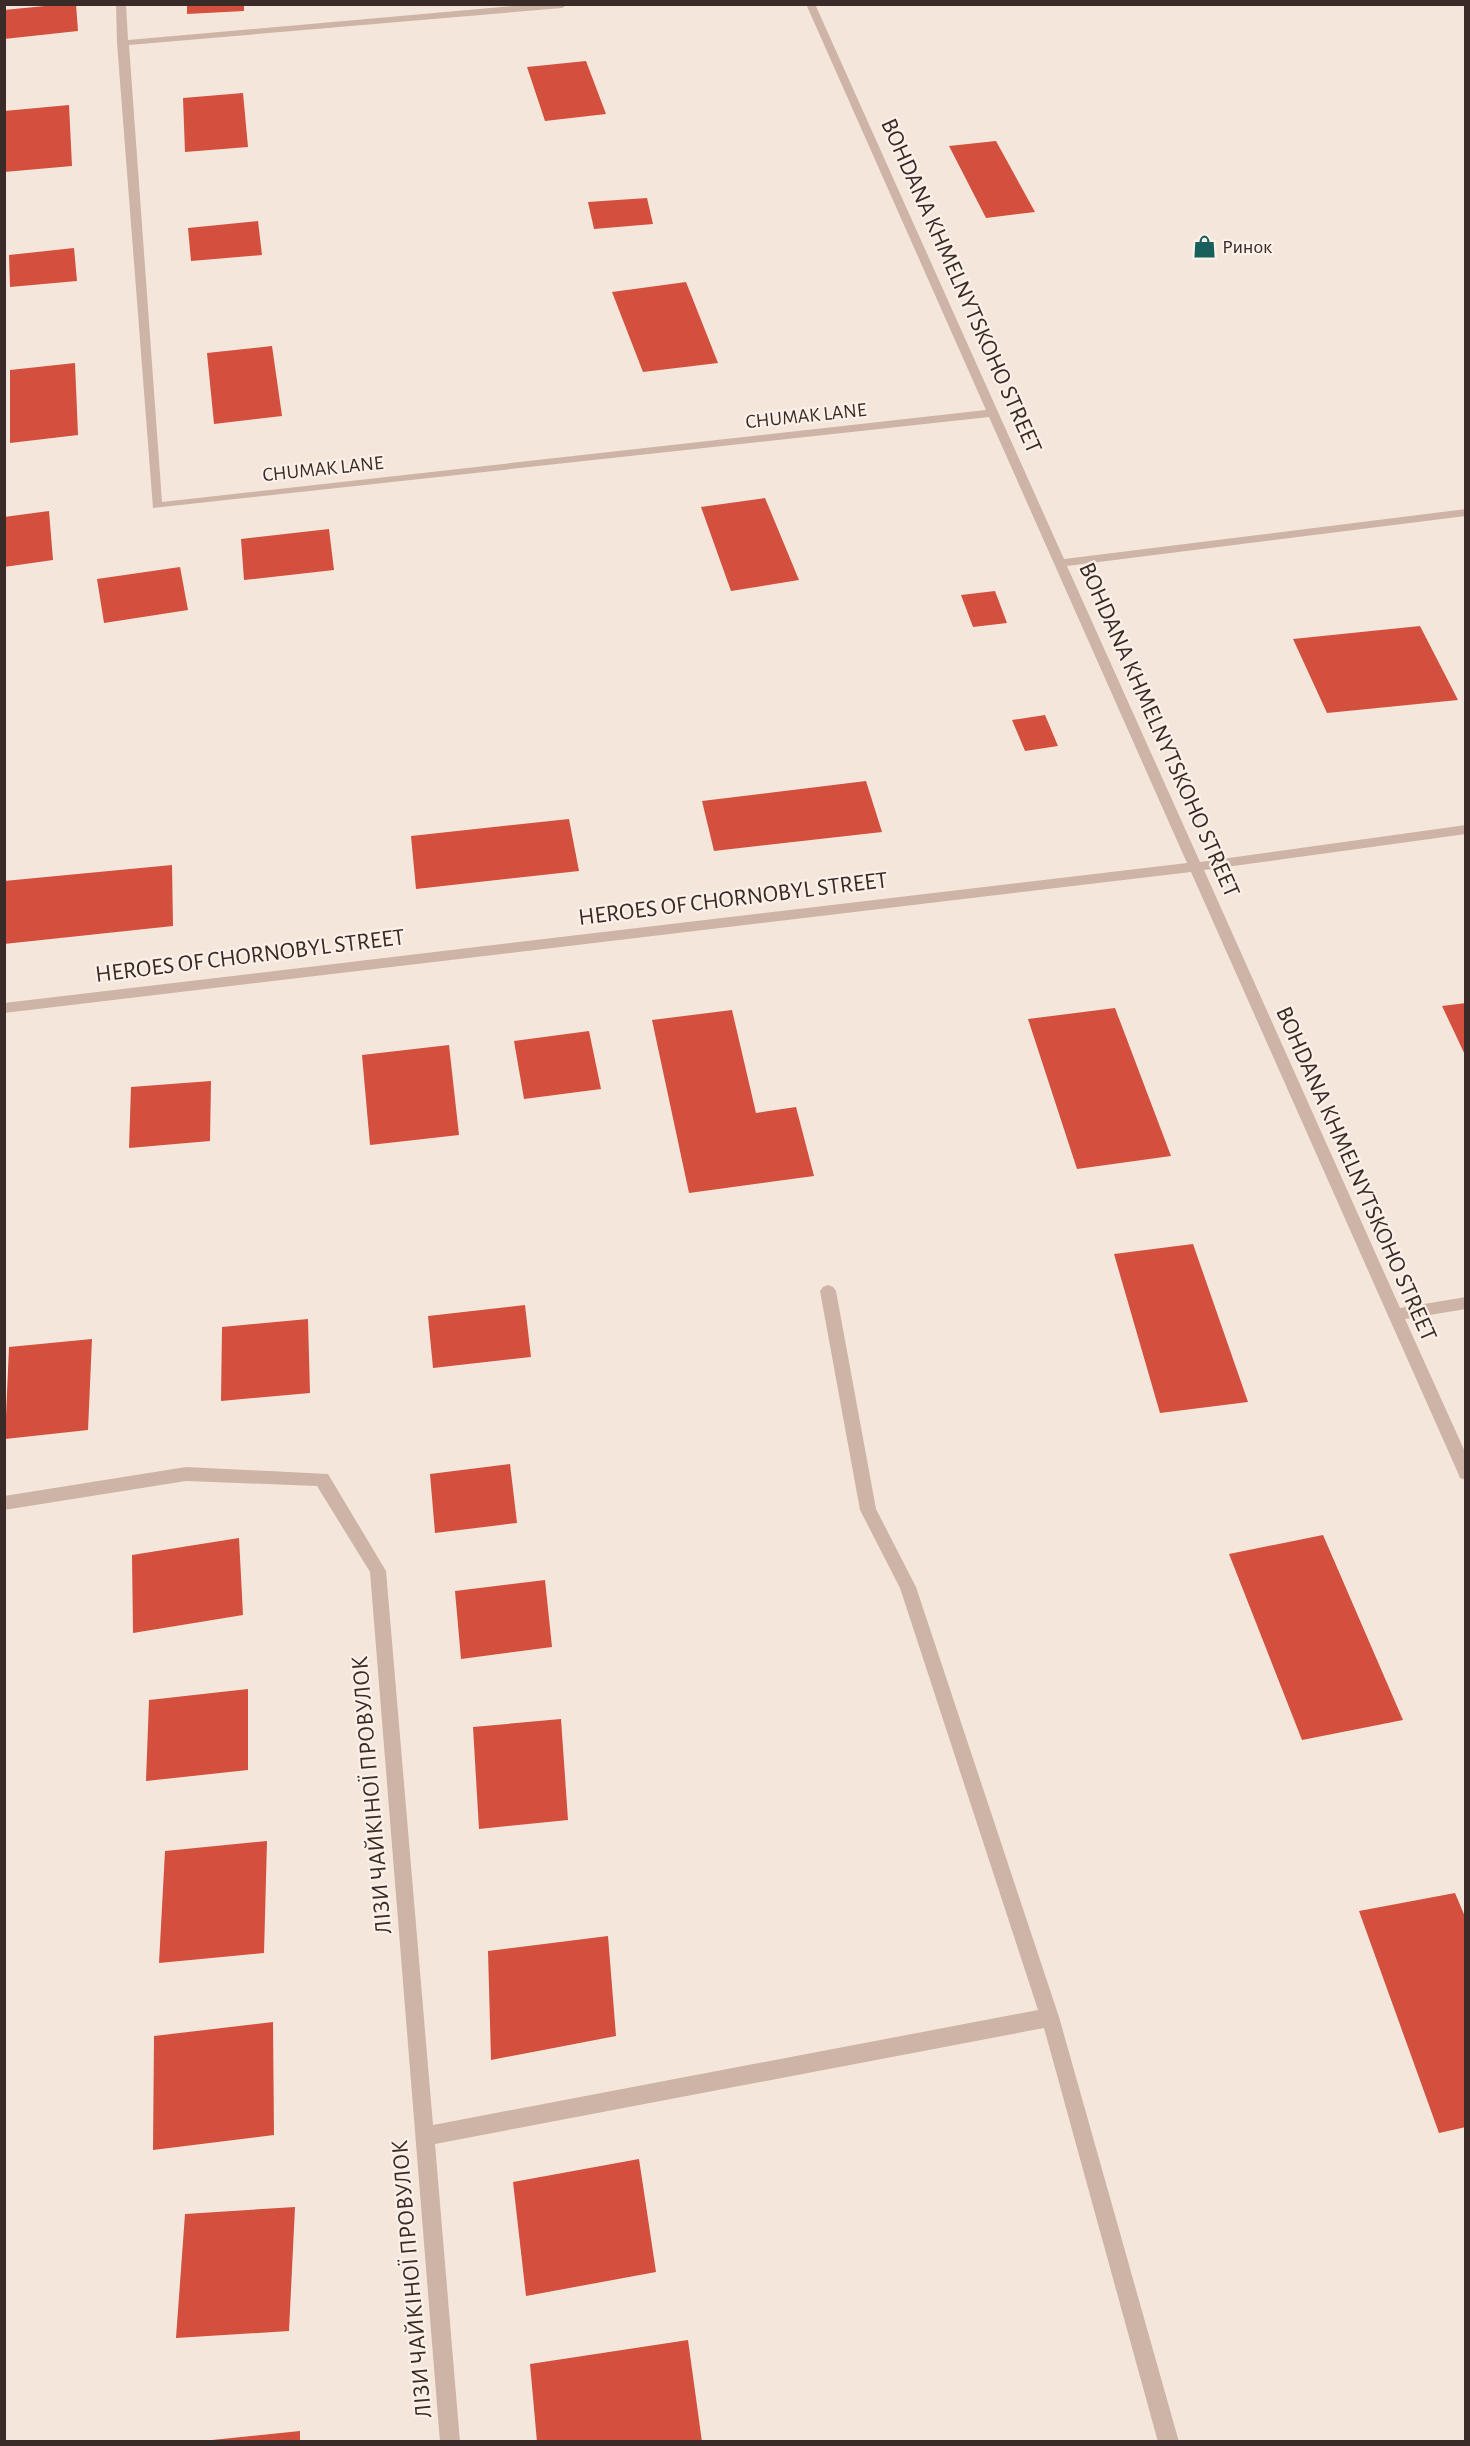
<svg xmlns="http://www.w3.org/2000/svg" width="1470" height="2446" viewBox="0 0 1470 2446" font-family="'Alegreya Sans',sans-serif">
  <rect width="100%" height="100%" fill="#f5e6dc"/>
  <g fill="#d2503d">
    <path d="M65,4H76L78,31L4,39V10Z"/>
    <path d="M187,4H244V11L187,14Z"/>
    <path d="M586,61L606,114L545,121L527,67Z"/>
    <path d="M243,93L248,147L185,152L183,98Z"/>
    <path d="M69,105L72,166L4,172V111Z"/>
    <path d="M996,141L1035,212L986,218L949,146Z"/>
    <path d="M647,198L653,224L594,229L588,202Z"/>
    <path d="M258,221L262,255L191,261L188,228Z"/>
    <path d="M74,248L77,281L10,287L9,255Z"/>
    <path d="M686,282L718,363L643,372L612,292Z"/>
    <path d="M272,346L282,416L214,424L207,353Z"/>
    <path d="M75,363L78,435L10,443V370Z"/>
    <path d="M765,498L799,580L731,591L701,507Z"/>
    <path d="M49,511L53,560L4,567V517Z"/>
    <path d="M329,529L334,570L244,580L241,539Z"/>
    <path d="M180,567L188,610L104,623L97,579Z"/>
    <path d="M995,591L1007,623L973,627L961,595Z"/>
    <path d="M1420,626L1458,700L1327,713L1293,639Z"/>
    <path d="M1045,715L1058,746L1025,751L1012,720Z"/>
    <path d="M866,781L882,832L714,851L702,801Z"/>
    <path d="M569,819L579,871L416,889L411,836Z"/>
    <path d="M172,865L173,926L4,944V881Z"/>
    <path d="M1466,1003V1057L1442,1006Z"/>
    <path d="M1115,1008L1171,1156L1077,1169L1028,1019Z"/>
    <path d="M732,1010L756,1113L796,1107L814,1176L689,1193L652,1020Z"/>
    <path d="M589,1031L601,1089L524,1099L514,1041Z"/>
    <path d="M449,1045L459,1135L370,1145L362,1055Z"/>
    <path d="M211,1081L210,1141L129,1148L131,1087Z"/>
    <path d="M1193,1244L1248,1402L1160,1413L1114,1254Z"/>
    <path d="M525,1305L531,1357L433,1368L428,1316Z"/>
    <path d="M308,1319L310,1393L221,1401L222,1327Z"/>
    <path d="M92,1339L88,1430L5,1439L9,1347Z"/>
    <path d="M510,1464L517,1523L435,1533L430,1474Z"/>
    <path d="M1323,1535L1403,1720L1302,1740L1229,1554Z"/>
    <path d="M239,1538L243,1615L133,1633L132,1555Z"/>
    <path d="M545,1580L552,1647L461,1659L455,1591Z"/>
    <path d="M248,1689V1770L146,1781L149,1700Z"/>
    <path d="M561,1719L568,1820L479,1829L473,1727Z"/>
    <path d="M267,1841L264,1953L159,1963L165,1851Z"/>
    <path d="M1455,1893L1466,1919V2127L1439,2133L1359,1911Z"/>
    <path d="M608,1936L616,2036L491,2060L488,1951Z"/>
    <path d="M273,2022L274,2135L153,2150L154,2036Z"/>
    <path d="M639,2159L656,2272L526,2296L513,2182Z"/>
    <path d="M295,2207L289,2331L176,2338L185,2214Z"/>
    <path d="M688,2340L702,2442H537L530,2364Z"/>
    <path d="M300,2431V2442H212V2440Z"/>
  </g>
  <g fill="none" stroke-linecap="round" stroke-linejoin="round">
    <g fill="#ceb4a6" fill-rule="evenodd">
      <path d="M116,4H126L128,40L536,4L567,5L562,8L129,45L162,502L986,410L806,4H815L1064,559L1466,509V516L1067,566L1200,862L1466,825V834L1204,870L1400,1308L1466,1297V1309L1405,1319L1466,1454V1480L1460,1478L1458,1473L1191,872L4,1013V1003L1187,863L989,417L153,508L117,43Z"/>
      <path d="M828,1285L833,1287L836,1291L876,1509L916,1587L1059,2017L1179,2442H1158L1044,2028L435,2144L460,2442H440L370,1572L317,1486L186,1481L4,1510V1496L186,1467L328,1474L386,1571L433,2125L1038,2010L900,1588L860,1510L820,1291L823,1287Z"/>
    </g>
  </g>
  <defs>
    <symbol id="shop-bare" viewBox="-9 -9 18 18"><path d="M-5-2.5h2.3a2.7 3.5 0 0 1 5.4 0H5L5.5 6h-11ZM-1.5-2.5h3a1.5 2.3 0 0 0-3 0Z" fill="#19605d" stroke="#fbf1e9" stroke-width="2.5" paint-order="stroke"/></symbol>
  </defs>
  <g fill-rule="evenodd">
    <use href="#shop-bare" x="1188" y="230" width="33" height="33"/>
  </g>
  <g text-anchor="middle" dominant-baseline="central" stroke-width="4.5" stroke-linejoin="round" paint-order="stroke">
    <g font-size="20" fill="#3a2b28" stroke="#fbf1e9" text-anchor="start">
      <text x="1222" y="247">Ринок</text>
    </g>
    <g font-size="20" fill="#3a2b28" stroke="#fbf1e9">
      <text transform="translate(806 416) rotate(-6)">CHUMAK LANE</text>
      <text transform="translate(323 469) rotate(-6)">CHUMAK LANE</text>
    </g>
    <g font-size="24" fill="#3a2b28" stroke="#fbf1e9">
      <text transform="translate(961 286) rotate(66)">BOHDANA KHMELNYTSKOHO STREET</text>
      <text transform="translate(1159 730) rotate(66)">BOHDANA KHMELNYTSKOHO STREET</text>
      <text transform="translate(733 899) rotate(-7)">HEROES OF CHORNOBYL STREET</text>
      <text transform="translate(250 956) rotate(-7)">HEROES OF CHORNOBYL STREET</text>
      <text transform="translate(1356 1174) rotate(66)">BOHDANA KHMELNYTSKOHO STREET</text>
      <text transform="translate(372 1795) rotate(-95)">ЛІЗИ ЧАЙКІНОЇ ПРОВУЛОК</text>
      <text transform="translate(412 2279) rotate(-95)">ЛІЗИ ЧАЙКІНОЇ ПРОВУЛОК</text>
    </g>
  </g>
  <rect width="1470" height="2446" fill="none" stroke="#3a2b28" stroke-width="12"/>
</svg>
